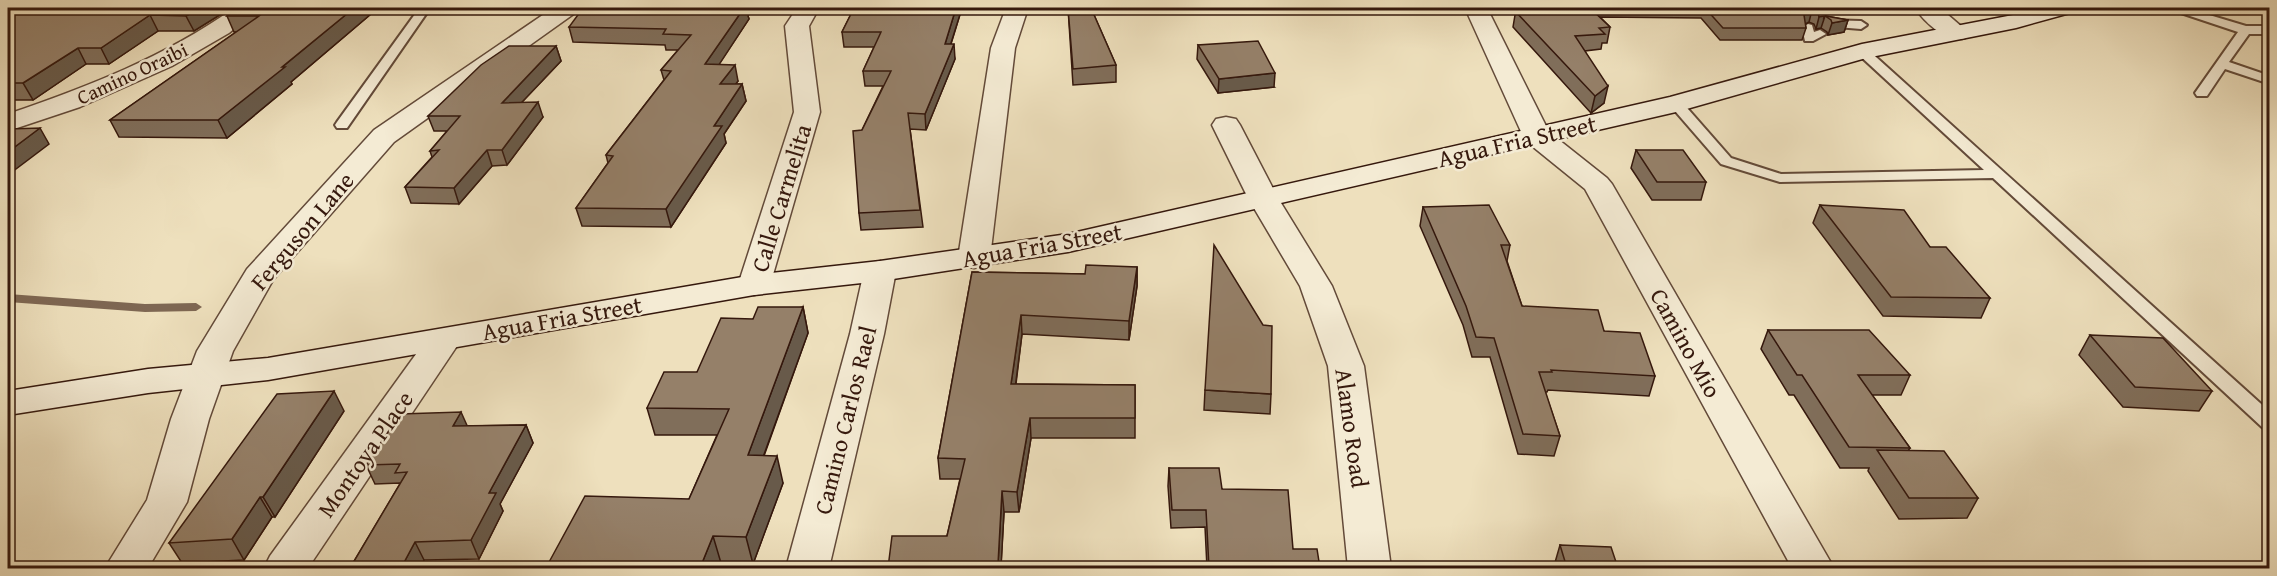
<svg xmlns="http://www.w3.org/2000/svg" width="2277" height="576" viewBox="0 0 2277 576" font-family="'Gentium Book Plus',serif">
  <rect width="100%" height="100%" fill="#eee0bd"/>
  <filter id="stains"><feTurbulence type="fractalNoise" baseFrequency=".00333" numOctaves="4"/><feColorMatrix values="0 0 0 0 .2 0 0 0 0 .09 0 0 0 0 .02 0 0 0 .5 -.17"/></filter>
  <radialGradient id="worn" r=".72"><stop offset=".6" stop-color="#630" stop-opacity="0"/><stop offset="1" stop-color="#630" stop-opacity=".3"/></radialGradient>
  <g fill="none" stroke-linecap="round" stroke-linejoin="round">
    <path fill="#7e6753" fill-rule="evenodd" d="M8,294L145,304L196,303L202,307L196,311L145,312L8,302Z"/>
    <defs>
      <g id="lane">
        <path d="M422,8H436L426,14L347,128H337L335,125L337,122L418,10Z"/>
        <path d="M2171,8H2186L2246,26H2270V34H2249L2229,62L2270,76V84L2225,69L2207,96H2197L2195,93L2238,32L2172,10Z"/>
        <path d="M1828,20L1861,21L1867,25L1861,29L1824,26L1822,24Z"/>
        <path d="M1808,24L1812,25L1814,32L1820,30L1826,34L1813,41H1805L1802,28Z"/>
        <path d="M1862,47L1866,48L2270,412V429L2263,428L1993,178L1780,182L1721,164L1669,104L1676,100L1681,101L1731,158L1781,174L1984,170L1858,54L1856,51Z"/>
      </g>
      <g id="street">
        <path d="M234,8H259L229,33L172,66L80,107L8,131V114C87,87 165,57 234,8Z"/>
        <path d="M553,8H578L575,13L394,142L273,280L233,351L209,419L187,502L148,568H105L147,500L171,419L197,351L247,269L374,130Z"/>
        <path d="M797,8H819L809,26L820,112L770,285L766,292L754,295L742,292L738,285L794,112L785,26Z"/>
        <path d="M1006,8H1028L1015,48L990,258L985,265L974,268L963,265L958,258L991,48Z"/>
        <path d="M1465,8H1487L1549,132L1607,178L1612,184L1834,568H1792L1585,189L1527,142L1523,136Z"/>
        <path d="M1915,8H1940L1969,33L1965,38C1947,43 1925,23 1915,8Z"/>
        <path d="M1226,117L1236,119L1240,125L1278,198L1332,286L1364,366L1391,568H1348L1328,366L1300,286L1248,198L1212,125L1216,119Z"/>
        <path d="M880,261L891,264L896,271L884,334L829,568H786L850,334L864,271L869,264Z"/>
        <path d="M444,329L456,332L461,340L308,568H264L270,556L432,332Z"/>
      </g>
      <path id="secondary" d="M2038,8H2073L2070,13L2016,28L1866,58L1676,112L1068,252L880,281L754,295L268,380L148,393L8,415V391L148,369L268,358L754,275L880,261L1068,234L1670,97L1862,44L2013,15Z"/>
    </defs>
    <use href="#lane" stroke="#634a39" stroke-width="4"/>
    <use href="#street" stroke="#634a39" stroke-width="3"/>
    <use href="#secondary" stroke="#35180d" stroke-width="3"/>
    <use href="#lane" fill="#f4ebd4" fill-rule="evenodd"/>
    <use href="#street" fill="#f4ebd4" fill-rule="evenodd"/>
    <use href="#secondary" fill="#f4ebd4" fill-rule="evenodd"/>
  </g>
  <g fill="#806e5a" stroke="#35180d" stroke-width="1.5">
    <path d="M8,8H231L194,31H158L109,64H86L33,100H8Z"/>
    <path d="M238,8H378L291,82L292,84L227,138L119,137L110,120L236,32H234L227,16Z"/>
    <path d="M854,8H962L951,44L955,59L926,130L910,129L923,227L861,230L859,213L862,130L883,86H865L863,71L874,47H844L842,32Z"/>
    <path d="M1068,8H1091L1116,65V82L1073,85Z"/>
    <path d="M1509,8H1822L1826,9L1825,14L1826,16L1848,20L1844,32L1828,35L1827,32L1821,28L1816,29L1814,24L1809,22L1805,24L1806,28L1802,40H1720L1701,18L1600,17L1610,27L1607,43H1602L1601,49L1585,51L1604,103L1591,113L1513,27L1515,15Z"/>
    <path d="M748,16L749,19L719,64L738,81L735,84H742L746,101L724,134L726,143L671,227L582,226L576,208L608,163L606,155L664,80L661,70L678,50H666L665,45L573,42L569,27Z"/>
    <path d="M1198,45L1274,87L1218,93L1197,59Z"/>
    <path d="M556,46L561,61L521,103L543,117L507,165L492,166L459,204L411,203L405,187L432,157L430,151L447,131H434L428,116Z"/>
    <path d="M1636,150L1706,182L1701,200H1652L1631,168Z"/>
    <path d="M1820,205L1930,247L1990,298L1981,318L1883,316L1813,223Z"/>
    <path d="M1423,207L1510,245L1507,261L1522,306L1604,331L1655,376L1649,396L1548,390L1547,392H1545L1560,436L1554,456L1518,454L1490,357H1472L1463,325L1420,226Z"/>
    <path d="M1137,267V286L1129,340L1022,334L1016,384L1135,385V438H1031L1019,512H1004L1001,564L888,568L947,536L960,479H940L938,458L972,272L1085,274Z"/>
    <path d="M803,307L808,333L764,456L783,483L753,564L721,563L719,568H550L548,564L689,499L717,435H655L647,408L697,372L753,319Z"/>
    <path d="M1768,330L1910,375L1901,395H1872L1910,448L1908,451L1978,498L1967,518L1899,519L1868,471L1869,468H1840L1794,395H1789L1761,349Z"/>
    <path d="M2090,335L2212,391L2199,411L2123,407L2079,355Z"/>
    <path d="M1205,390L1271,394L1270,414L1204,410Z"/>
    <path d="M344,411L275,517H272L244,560L182,563L169,543Z"/>
    <path d="M526,425L533,443L500,504L503,511L479,559L424,560L420,568H350L400,484V483L375,484L366,465L467,426Z"/>
    <path d="M1169,468L1222,489L1293,549L1320,568H1207L1205,527L1171,528L1168,486Z"/>
    <path d="M1560,545L1618,568H1555L1554,566Z"/>
  </g>
  <g fill="#685a4a" stroke="#35180d" stroke-width="1.5">
    <path d="M199,8H231L194,31L186,16Z"/>
    <path d="M354,8H378L291,82L292,84L227,138L218,120Z"/>
    <path d="M744,8H753L748,16L749,19L709,80L705,64Z"/>
    <path d="M956,8H962L946,59L945,44Z"/>
    <path d="M1826,9L1824,17L1825,16L1821,28L1816,29L1819,17Z"/>
    <path d="M1812,10L1809,22L1800,27L1804,15Z"/>
    <path d="M150,15L158,31L109,64L101,48Z"/>
    <path d="M1848,20L1844,32L1828,35L1832,23Z"/>
    <path d="M954,44L955,59L926,130L925,114Z"/>
    <path d="M556,46L561,61L507,118L502,103Z"/>
    <path d="M78,48L86,64L33,100L23,83Z"/>
    <path d="M735,65L738,81L724,100L720,84Z"/>
    <path d="M1275,73L1274,87L1218,93L1219,79Z"/>
    <path d="M742,84L746,101L724,134L726,143L671,227L666,209L714,126Z"/>
    <path d="M1608,86L1604,103L1591,113L1595,96Z"/>
    <path d="M538,102L543,117L507,165L502,150Z"/>
    <path d="M40,128L49,144L8,175V152Z"/>
    <path d="M487,150L492,166L459,204L454,188Z"/>
    <path d="M1137,267V286L1129,340V321Z"/>
    <path d="M803,307L808,333L754,482L748,455Z"/>
    <path d="M1021,315L1022,334L1013,404L1011,384Z"/>
    <path d="M334,391L344,411L275,517L263,497Z"/>
    <path d="M461,412L469,430L453,426Z"/>
    <path d="M1030,418L1031,438L1019,512L1017,492Z"/>
    <path d="M526,425L533,443L500,504L503,511L479,559L471,540L489,493Z"/>
    <path d="M777,456L783,483L753,564L746,537Z"/>
    <path d="M1002,491L1004,512L1001,568L998,564Z"/>
    <path d="M260,497L272,517L244,560L232,539Z"/>
    <path d="M713,536L721,563L719,568H700Z"/>
    <path d="M415,542L424,560L420,568H401Z"/>
  </g>
  <g fill="#958069" stroke="#35180d" stroke-width="1.5">
    <path d="M8,8H199L186,16L150,15L101,48H78L23,83H8Z"/>
    <path d="M238,8H354L282,67H285L218,120H110L259,16H227Z"/>
    <path d="M583,8H744L705,64L735,65L720,84H742L714,126H722L666,209L576,208L613,156L606,155L671,71L661,70L691,35L663,34L666,29L569,27Z"/>
    <path d="M854,8H956L945,44H954L925,114L908,113L920,210L859,213L853,131L862,130L891,71H863L881,32H842Z"/>
    <path d="M1068,8H1091L1116,65L1073,69Z"/>
    <path d="M1525,8H1590L1610,27L1599,28L1605,34L1575,36L1608,86L1595,96L1515,11L1527,10Z"/>
    <path d="M1705,8H1822L1826,9L1824,12L1826,16L1848,20L1832,23L1831,20L1825,16L1819,17L1818,13L1812,10L1804,15L1806,28H1723Z"/>
    <path d="M1258,41L1275,73L1219,79L1198,45Z"/>
    <path d="M509,46H556L502,103L538,102L502,150H487L454,188L405,187L439,150L430,151L460,116H428L481,65Z"/>
    <path d="M40,128L8,152V129Z"/>
    <path d="M1636,150H1683L1706,182H1657Z"/>
    <path d="M1489,205L1510,245H1501L1522,306L1598,310L1604,331L1640,333L1655,376L1551,370L1552,372H1539L1560,436L1523,434L1494,338L1476,337L1466,306L1423,207Z"/>
    <path d="M1820,205L1904,210L1930,247H1946L1990,298L1891,297Z"/>
    <path d="M1214,245L1263,325L1272,326L1271,394L1205,390Z"/>
    <path d="M1086,265L1137,267L1129,321L1021,315L1011,384L1135,385V418H1030L1017,492L1002,491L998,564L1014,565V568H888L892,536H947L965,459L938,458L972,272L1085,274Z"/>
    <path d="M758,307H803L748,455L777,456L746,537L713,536L700,568H557L559,565L548,564L585,496L689,499L729,409L647,408L664,372H697L721,318L753,319Z"/>
    <path d="M1768,330H1869L1910,375H1858L1910,448L1849,447L1802,375H1797Z"/>
    <path d="M2090,335L2163,338L2212,391L2135,387Z"/>
    <path d="M334,391L263,497H260L232,539L169,543L277,394Z"/>
    <path d="M461,412L453,426L526,425L489,493H496L471,540L415,542L401,568H350L407,472L395,473L400,464L366,465L400,414Z"/>
    <path d="M1877,450L1944,451L1978,498H1909Z"/>
    <path d="M1169,468H1219L1222,489L1288,490L1293,549H1317L1320,568H1209L1206,510H1172Z"/>
    <path d="M1560,545L1611,547L1618,568H1567Z"/>
  </g>
  <g text-anchor="middle" dominant-baseline="central" stroke-width="5" stroke-linejoin="round" paint-order="stroke">
    <g font-size="20" fill="#35180d" stroke="#f4ebd4">
      <text transform="translate(132 73) rotate(-25)">Camino Oraibi</text>
    </g>
    <g font-size="24" fill="#35180d" stroke="#f4ebd4">
      <text transform="translate(1517 141) rotate(-13)">Agua Fria Street</text>
      <text transform="translate(781 198) rotate(-73)">Calle Carmelita</text>
      <text transform="translate(302 231) rotate(-50)">Ferguson Lane</text>
      <text transform="translate(1042 245) rotate(-10)">Agua Fria Street</text>
      <text transform="translate(562 318) rotate(-10)">Agua Fria Street</text>
      <text transform="translate(1686 343) rotate(61)">Camino Mio</text>
      <text transform="translate(845 420) rotate(-76)">Camino Carlos Rael</text>
      <text transform="translate(1352 428) rotate(82)">Alamo Road</text>
      <text transform="translate(365 454) rotate(-55)">Montoya Place</text>
    </g>
  </g>
  <rect width="2277" height="576" fill="none" stroke="#eee0bd" stroke-width="30"/>
  <rect x="9" y="9" width="2259" height="558" fill="none" stroke="#35180d" stroke-width="3"/>
  <rect x="15" y="15" width="2247" height="546" fill="none" stroke="#35180d" stroke-width="1.5"/>
  <rect width="100%" height="100%" filter="url(#stains)"/>
  <rect width="100%" height="100%" fill="url(#worn)"/>
</svg>
